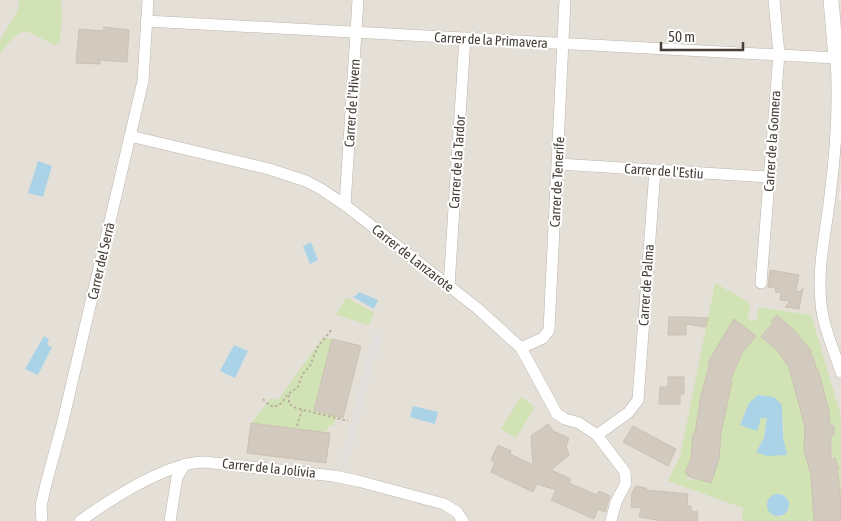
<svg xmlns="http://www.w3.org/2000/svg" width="841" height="521" viewBox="0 0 841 521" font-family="'Asap Condensed',sans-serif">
  <rect width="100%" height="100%" fill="#f2eee8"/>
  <path fill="#e5e0d7" d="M0,0H841V180L839,200H841V521H0Z"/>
  <g fill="#d1e2b5" fill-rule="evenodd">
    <path d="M19,0H61L62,18L60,41L55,45C21,30 26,22 0,54C0,50 0,45 0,42C5,28 20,15 19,0Z"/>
    <path d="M715,283L747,301L750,304L748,320L756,321L759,307L811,315L840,413L841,424V507H838L837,500H841L840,493L837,492L829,482L812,484L814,521H742L743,508L668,481L680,457ZM776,317L778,319L780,317L796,332L812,356L790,369L778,351L761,337L773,323L771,321ZM734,320L756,336L742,353L733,374L717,366L716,370L708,367L710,363L708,361ZM749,403L784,423L783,437L787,454L756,452L764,438L767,418H761L758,426L740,424ZM823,422H830V426H834V435H831L833,459L836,458L838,468L836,469L805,424ZM695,429L721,433L719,459L711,483L697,479L695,476L692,481L686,478L689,474L686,473L694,452L692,451L693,434H695ZM775,494H782L786,497L788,511L780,517L770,513L767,506L769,499Z"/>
    <path d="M346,297L374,313L369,325L336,315Z"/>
    <path d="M323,337L332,339L314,410L337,416L333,426L329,425L326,432L251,423L271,398L278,400Z"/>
    <path d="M521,397L535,407L516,438L501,429Z"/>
  </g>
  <path fill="#e1dfdc" d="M373,333L383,335L377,356L374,358L346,470L342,469L344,460H341Z"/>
  <g fill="#abd3e8">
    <path d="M38,161L52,166L43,197L28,193Z"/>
    <path d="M311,242L318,260L310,264L303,246Z"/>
    <path d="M359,292L378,300L374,309L353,297L355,295L356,296Z"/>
    <path d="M44,336L49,339L47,345L52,347L38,375L25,369Z"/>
    <path d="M234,345L248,351L235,378L220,371Z"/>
    <path d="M758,395L774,397L782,405L783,437L787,454L786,455L767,456L756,452L764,438L767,418H761L757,431L740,425L749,403Z"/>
    <path d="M413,406L438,412L435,424L410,417Z"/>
    <circle cx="778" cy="505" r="11"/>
  </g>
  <g fill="#d2c9bf" stroke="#ccc1b3">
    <path d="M104,27L129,30L127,62L100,60V64L76,63L79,29L103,31Z"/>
    <path d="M770,270L799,275L796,291L799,292L803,288L799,309L785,307L790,301L780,300L781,293L775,292L776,288L768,287Z"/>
    <path d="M777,315L796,332L812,352L810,354L813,357L817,370L818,369L829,411L830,426H834V435H831V460L835,458L839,469H836L838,474L840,492L841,521H814L811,475L804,451L805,427L789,367L778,351L761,337L773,323L771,321Z"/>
    <path d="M669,317H686L708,318L706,327L686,324V335H668Z"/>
    <path d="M734,319L756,336L742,353L730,381L732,382L721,433L719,459L711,483L687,476L689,474L685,473L691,458L693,434H695L701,395L710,363L708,362Z"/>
    <path d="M332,339L361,346L343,418L314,410Z"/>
    <path d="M668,377H684V394H680V404H659L660,387H668Z"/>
    <path d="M251,423L330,433L326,463L247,453Z"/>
    <path d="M548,424L553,431L569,438L566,447L569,455L551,470L571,479L569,483L597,495L599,491L610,496L605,512L598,509L594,519L551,500L556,490L537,484L533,492L491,472L495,462L491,460L498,445L511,451L510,454L533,465L531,436Z"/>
    <path d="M633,426L676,449L668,466L623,442Z"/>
    <path d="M636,486L646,488V490L688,494L687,506H691V511L698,512L697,521H663L639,517L641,508L631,507L632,493Z"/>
  </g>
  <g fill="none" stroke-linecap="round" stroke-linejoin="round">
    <defs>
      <g id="minor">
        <path d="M146,21L836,58C839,105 836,150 830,196C826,231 817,268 821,303C823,327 834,350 841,372"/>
        <path d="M130,136L269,169L306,181L321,189L345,205L477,308L521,348L557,414L565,419L579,423L597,435L628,413L638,400L655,170"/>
        <path d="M558,164L769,177"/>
        <path d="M345,205L358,0"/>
        <path d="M761,283L779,54L774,0"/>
        <path d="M449,286L465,38"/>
        <path d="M521,348L543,338L549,330L565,0"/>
        <path d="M597,435L625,472L626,483L616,502L611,521"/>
        <path d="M42,521L41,506L46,484L62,425L143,81L148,0"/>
        <path d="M80,521C111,499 166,463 204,462L334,476L358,481L444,504L457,512L463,521"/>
        <path d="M170,521L177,477L185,464"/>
      </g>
      <path id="tertiary" d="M831,0L836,58"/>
    </defs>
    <use href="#minor" stroke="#bdb5ac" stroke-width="12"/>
    <use href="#tertiary" stroke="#bdb5ac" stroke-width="16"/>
    <g stroke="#bdb09e" stroke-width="2" stroke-dasharray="2.5 2.5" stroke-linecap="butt">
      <path d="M289,395V404L296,408L348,421"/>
      <path d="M263,399L269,405L274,407L282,403L287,395L298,387L302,375L310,366L317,348L332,329"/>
      <path d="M297,426L302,410"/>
    </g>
    <use href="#minor" stroke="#fff" stroke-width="11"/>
    <use href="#tertiary" stroke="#fff" stroke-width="15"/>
  </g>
  <g text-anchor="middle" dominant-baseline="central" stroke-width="4" stroke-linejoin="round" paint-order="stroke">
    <g font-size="14" fill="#453f37" stroke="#fff">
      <text transform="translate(491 40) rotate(3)">Carrer de la Primavera</text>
      <text transform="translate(352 103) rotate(-86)">Carrer de l'Hivern</text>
      <text transform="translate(772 141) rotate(-86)">Carrer de la Gomera</text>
      <text transform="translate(457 162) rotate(-86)">Carrer de la Tardor</text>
      <text transform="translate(664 171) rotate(4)">Carrer de l'Estiu</text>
      <text transform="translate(557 182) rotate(-87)">Carrer de Tenerife</text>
      <text transform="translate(413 258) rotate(38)">Carrer de Lanzarote</text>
      <text transform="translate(101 261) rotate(-77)">Carrer del Serrà</text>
      <text transform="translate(646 285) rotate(-86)">Carrer de Palma</text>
      <text transform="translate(269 468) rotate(6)">Carrer de la Jolívia</text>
    </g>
  </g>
  <path d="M661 42v8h82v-8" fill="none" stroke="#453f37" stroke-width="2.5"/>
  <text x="668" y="42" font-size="15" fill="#453f37" stroke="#ffffff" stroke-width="4" paint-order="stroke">50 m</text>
</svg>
